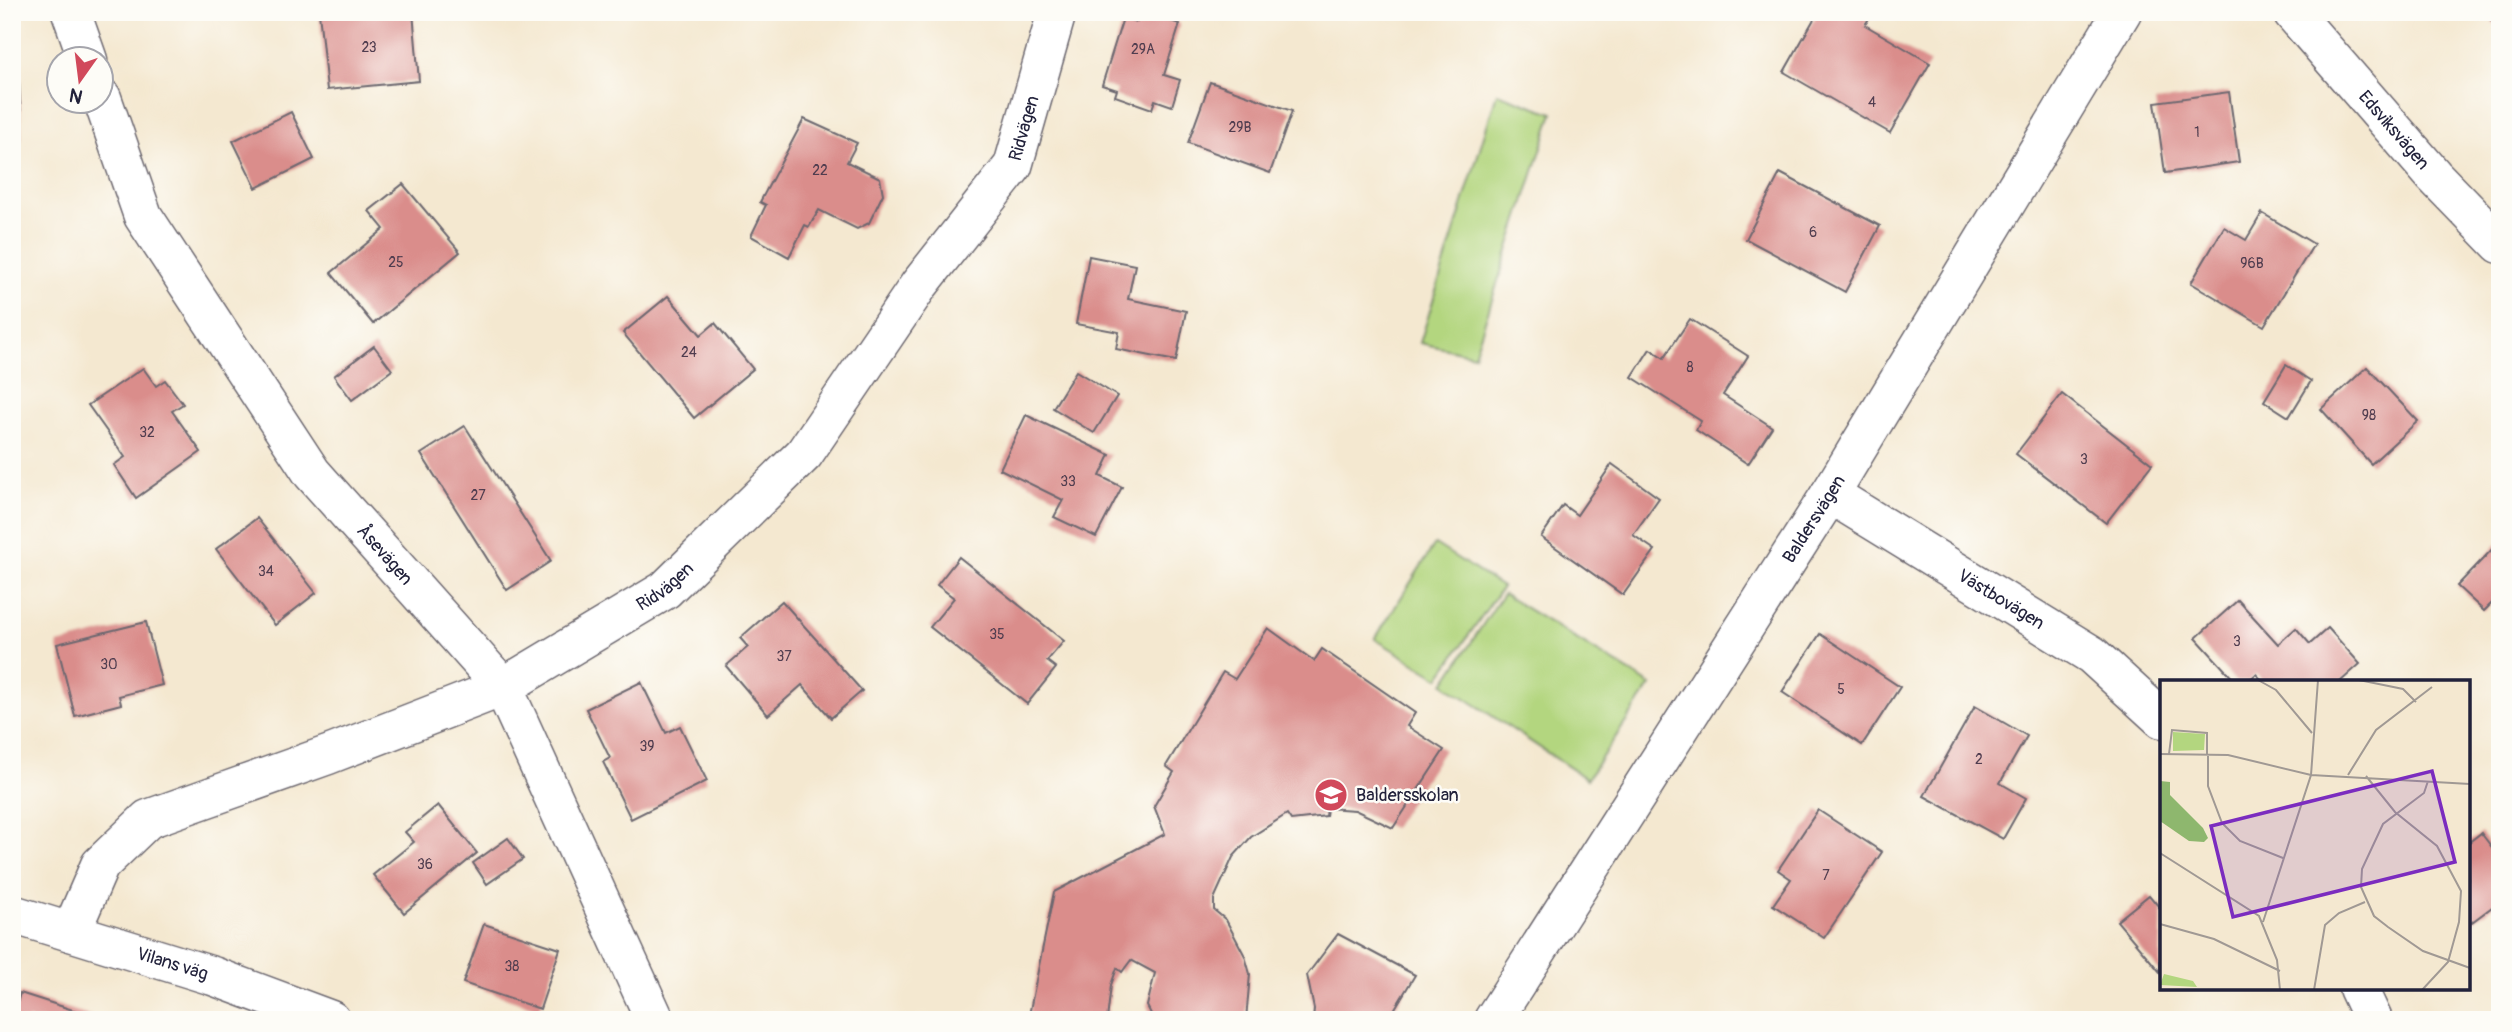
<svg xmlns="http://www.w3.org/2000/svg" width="2512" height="1032" viewBox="0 0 2512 1032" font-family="Pangolin,sans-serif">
  <rect width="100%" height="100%" fill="#fdfcf7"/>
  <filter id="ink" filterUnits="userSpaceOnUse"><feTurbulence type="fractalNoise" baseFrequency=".0143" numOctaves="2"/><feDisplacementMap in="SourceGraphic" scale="14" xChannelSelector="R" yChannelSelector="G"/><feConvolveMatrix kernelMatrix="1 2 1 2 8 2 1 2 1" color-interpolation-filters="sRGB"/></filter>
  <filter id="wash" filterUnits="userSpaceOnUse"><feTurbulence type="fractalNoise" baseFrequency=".00686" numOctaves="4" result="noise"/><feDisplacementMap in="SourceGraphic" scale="28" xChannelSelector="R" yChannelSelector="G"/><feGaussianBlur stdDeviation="1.57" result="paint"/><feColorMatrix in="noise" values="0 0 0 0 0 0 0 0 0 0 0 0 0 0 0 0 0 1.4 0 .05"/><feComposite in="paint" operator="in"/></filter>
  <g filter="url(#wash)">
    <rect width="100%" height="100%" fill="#f4e8d0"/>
    <g fill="#b3d67f" stroke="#6a7c5d" stroke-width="2">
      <path d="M1497,93L1553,113L1474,355L1420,343Z"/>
      <path d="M1435,544L1502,587L1439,678L1375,639Z"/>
      <path d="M1503,594L1651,685L1587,779L1444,684Z"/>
    </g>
    <g id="blocks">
      <g fill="#da8d8b">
        <path d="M319,12H413L419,81L327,90Z"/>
        <path d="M1140,12L1180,24L1164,75L1180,80L1172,106L1155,100L1152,109L1115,96L1117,90L1102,85L1123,18L1137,22Z"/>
        <path d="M1818,12H1873L1865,25L1930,63L1890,133L1784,72Z"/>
        <path d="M2484,12H2500V30Z"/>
        <path d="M12,60H18L22,140H12Z"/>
        <path d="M1210,82L1292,111L1270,173L1188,143Z"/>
        <path d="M2229,92L2239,162L2165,173L2155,102Z"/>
        <path d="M291,112L314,159L256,188L233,141Z"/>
        <path d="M804,119L857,143L847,162L880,178L883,194L869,223L857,229L819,210L809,227L805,225L789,257L751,236L766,205L760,202Z"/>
        <path d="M1780,173L1880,226L1845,292L1746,239Z"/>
        <path d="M403,184L460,252L373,324L331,273L384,229L369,211Z"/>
        <path d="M2262,213L2314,244L2264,326L2191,283L2224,227L2246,240Z"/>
        <path d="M1089,256L1135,265L1128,299L1186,311L1176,361L1116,349L1119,332L1076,324Z"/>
        <path d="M668,296L701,335L715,323L753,369L694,418L623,333Z"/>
        <path d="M1690,319L1748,356L1723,395L1772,427L1748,464L1696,430L1701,421L1632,377L1650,349L1664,358Z"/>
        <path d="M374,346L392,370L352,400L334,376Z"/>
        <path d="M2286,365L2311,381L2289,417L2264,401Z"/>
        <path d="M2367,367L2418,421L2371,464L2321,409Z"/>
        <path d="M143,368L156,386L165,380L183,404L172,411L201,452L136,498L114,465L125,457L88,405Z"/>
        <path d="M1076,371L1117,396L1094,433L1053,408Z"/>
        <path d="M2062,394L2152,464L2106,523L2016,454Z"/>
        <path d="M1026,415L1110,455L1100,476L1122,487L1096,537L1054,517L1063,500L1000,469Z"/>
        <path d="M465,426L551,561L507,590L421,454Z"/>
        <path d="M1612,464L1659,498L1633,535L1655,550L1623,595L1541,537L1563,505L1577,515Z"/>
        <path d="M257,518L316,593L275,625L216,549Z"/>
        <path d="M2500,541V595L2484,611L2457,586Z"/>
        <path d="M959,557L1064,641L1047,661L1056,668L1027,704L930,627L954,598L937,585Z"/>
        <path d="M2238,600L2278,644L2296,628L2310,644L2328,628L2360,664L2340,682H2264L2256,674L2247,682H2236L2196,638Z"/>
        <path d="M782,601L862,691L831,718L802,685L768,715L726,666L748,647L740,638Z"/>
        <path d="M146,622L162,685L119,696L121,704L75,716L57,644Z"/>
        <path d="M1268,628L1314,661L1322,649L1415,713L1407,726L1444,750L1393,828L1355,810L1327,808L1326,816L1291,820L1287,814L1251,837L1233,857L1214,899V910L1226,920L1245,956L1250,974L1246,1020H1154L1147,1006L1155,973L1131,960L1122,972L1117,968L1111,985L1107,1020H1028L1054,892L1165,834L1154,806L1174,772L1166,766L1223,672L1235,679Z"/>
        <path d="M1820,634L1900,687L1862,745L1782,692Z"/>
        <path d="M641,682L666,733L680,726L707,781L631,819L603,762L610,758L586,709Z"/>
        <path d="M1975,706L2027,736L2000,783L2026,798L2003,839L1924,796Z"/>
        <path d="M438,805L477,853L404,913L373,875L414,842L405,832Z"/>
        <path d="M1818,810L1882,852L1824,938L1773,905L1791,879L1778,870Z"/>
        <path d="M2481,833L2500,858V901L2468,925V843Z"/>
        <path d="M508,838L523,859L487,884L473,863Z"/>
        <path d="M2149,895L2159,907L2162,904L2160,972L2117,921Z"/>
        <path d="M484,924L560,949L540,1009L463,983Z"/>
        <path d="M1338,934L1415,975L1388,1020H1313L1314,1009L1307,975Z"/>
        <path d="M20,993L101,1019V1020H12V1006L16,1007Z"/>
      </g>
    </g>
  </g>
  <g filter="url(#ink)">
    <use href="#blocks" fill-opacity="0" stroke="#6c676f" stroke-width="2"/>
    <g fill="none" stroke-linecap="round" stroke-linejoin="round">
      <defs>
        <g id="street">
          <path d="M71,12L88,60"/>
          <path id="s1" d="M102,98L143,216L312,473L503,687L655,1020"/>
          <path id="s2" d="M1830,494L2092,655L2162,719"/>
          <path id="s3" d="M12,914L213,976L331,1020"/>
          <path id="s4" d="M71,932L100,865L148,819L328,755L503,687L665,590L804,454L919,285L1013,166L1057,12"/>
          <path d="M2358,988L2373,1020"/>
          <path id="s5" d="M1493,1020L1830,494L2122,12"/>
        </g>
        <g id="secondary">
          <path id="s6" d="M2292,12L2434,176L2500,244"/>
        </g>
      </defs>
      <use href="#street" stroke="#6c676f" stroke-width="41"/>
      <use href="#secondary" stroke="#6c676f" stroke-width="41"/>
      <use href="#street" stroke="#fff" stroke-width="38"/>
      <use href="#secondary" stroke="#fff" stroke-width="38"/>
    </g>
  </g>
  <defs>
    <symbol id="school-disc" viewBox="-11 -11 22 22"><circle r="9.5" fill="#d1495b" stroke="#fdfcf7"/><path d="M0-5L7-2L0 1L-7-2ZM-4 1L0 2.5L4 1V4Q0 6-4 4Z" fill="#fff"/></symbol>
  </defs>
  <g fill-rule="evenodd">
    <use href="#school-disc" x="1312" y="776" width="38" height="38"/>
  </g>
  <g text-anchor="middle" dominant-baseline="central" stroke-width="5" stroke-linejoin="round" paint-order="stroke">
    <g font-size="14" fill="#503d4f">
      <text x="369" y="47">23</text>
      <text x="1143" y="49">29A</text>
      <text x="1872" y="102">4</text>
      <text x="1240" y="127">29B</text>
      <text x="2197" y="132">1</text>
      <text x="820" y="170">22</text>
      <text x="1813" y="232">6</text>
      <text x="396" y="262">25</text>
      <text x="2252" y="263">96B</text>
      <text x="689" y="352">24</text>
      <text x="1690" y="367">8</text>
      <text x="2369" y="415">98</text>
      <text x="147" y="432">32</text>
      <text x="2084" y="459">3</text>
      <text x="1068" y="481">33</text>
      <text x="478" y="495">27</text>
      <text x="266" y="571">34</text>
      <text x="997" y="634">35</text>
      <text x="2237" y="641">3</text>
      <text x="784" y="656">37</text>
      <text x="109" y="664">30</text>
      <text x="1841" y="689">5</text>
      <text x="647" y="746">39</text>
      <text x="1979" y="759">2</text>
      <text x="425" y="864">36</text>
      <text x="1826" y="875">7</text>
      <text x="512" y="966">38</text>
    </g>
    <g font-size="18" fill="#22223b" stroke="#fdfcf7">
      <text stroke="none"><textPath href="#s4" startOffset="1297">Ridvägen</textPath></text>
      <text stroke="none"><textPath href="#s6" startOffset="156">Edsviksvägen</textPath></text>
      <text stroke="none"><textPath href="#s5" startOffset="595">Baldersvägen</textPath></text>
      <text stroke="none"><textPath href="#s1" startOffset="542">Åsevägen</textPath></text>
      <text stroke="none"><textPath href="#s4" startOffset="709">Ridvägen</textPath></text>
      <text stroke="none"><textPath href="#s2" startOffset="201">Västbovägen</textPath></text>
      <text stroke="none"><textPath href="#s3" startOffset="168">Vilans väg</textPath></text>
    </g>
    <g font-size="18" fill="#22223b" stroke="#fdfcf7" text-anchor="start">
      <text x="1356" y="795">Baldersskolan</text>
    </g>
  </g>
  <g transform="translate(2160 680)">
    <rect width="310" height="310" fill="#f4e8d0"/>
    <path d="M13,52L45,54L44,70L13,71ZM4,294L33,301L37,307L0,305Z" fill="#b3d67f"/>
    <path d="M0,101L10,102V115L43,148L48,158L44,162L29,161L0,141Z" fill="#8eb76e"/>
    <path fill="none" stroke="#a09994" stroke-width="2" d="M98,0L116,10L152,53M199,0L243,9L256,22M0,74L68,75L151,95L310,104M9,74L12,50L47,53V75M48,75V106L62,143L80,161L123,178M188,95L216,50L272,7M206,96L235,132L277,166L301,211L299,242L288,282L262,310M268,101L264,113L223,144L202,189L201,207L214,236L228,247L263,271L310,288M0,173L99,236L117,280L120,310M103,242L151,95L158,0M0,244L54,259L120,291M154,310L165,245L179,233L205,222"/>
    <path fill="#7b2cbf" fill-opacity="0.15" stroke="#7b2cbf" stroke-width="3.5" d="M272,91L295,182L73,237L51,146Z"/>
    <rect width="310" height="310" fill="none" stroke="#22223b" stroke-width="3.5"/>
  </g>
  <rect width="2512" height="1032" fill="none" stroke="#fdfcf7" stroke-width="42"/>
  <g transform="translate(80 80) rotate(194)"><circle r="33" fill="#fdfcf7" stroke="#a5a5ac" stroke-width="2"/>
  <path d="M0-5L12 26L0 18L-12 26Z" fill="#d1495b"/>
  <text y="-10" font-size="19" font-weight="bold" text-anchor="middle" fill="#22223b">N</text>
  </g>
</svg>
